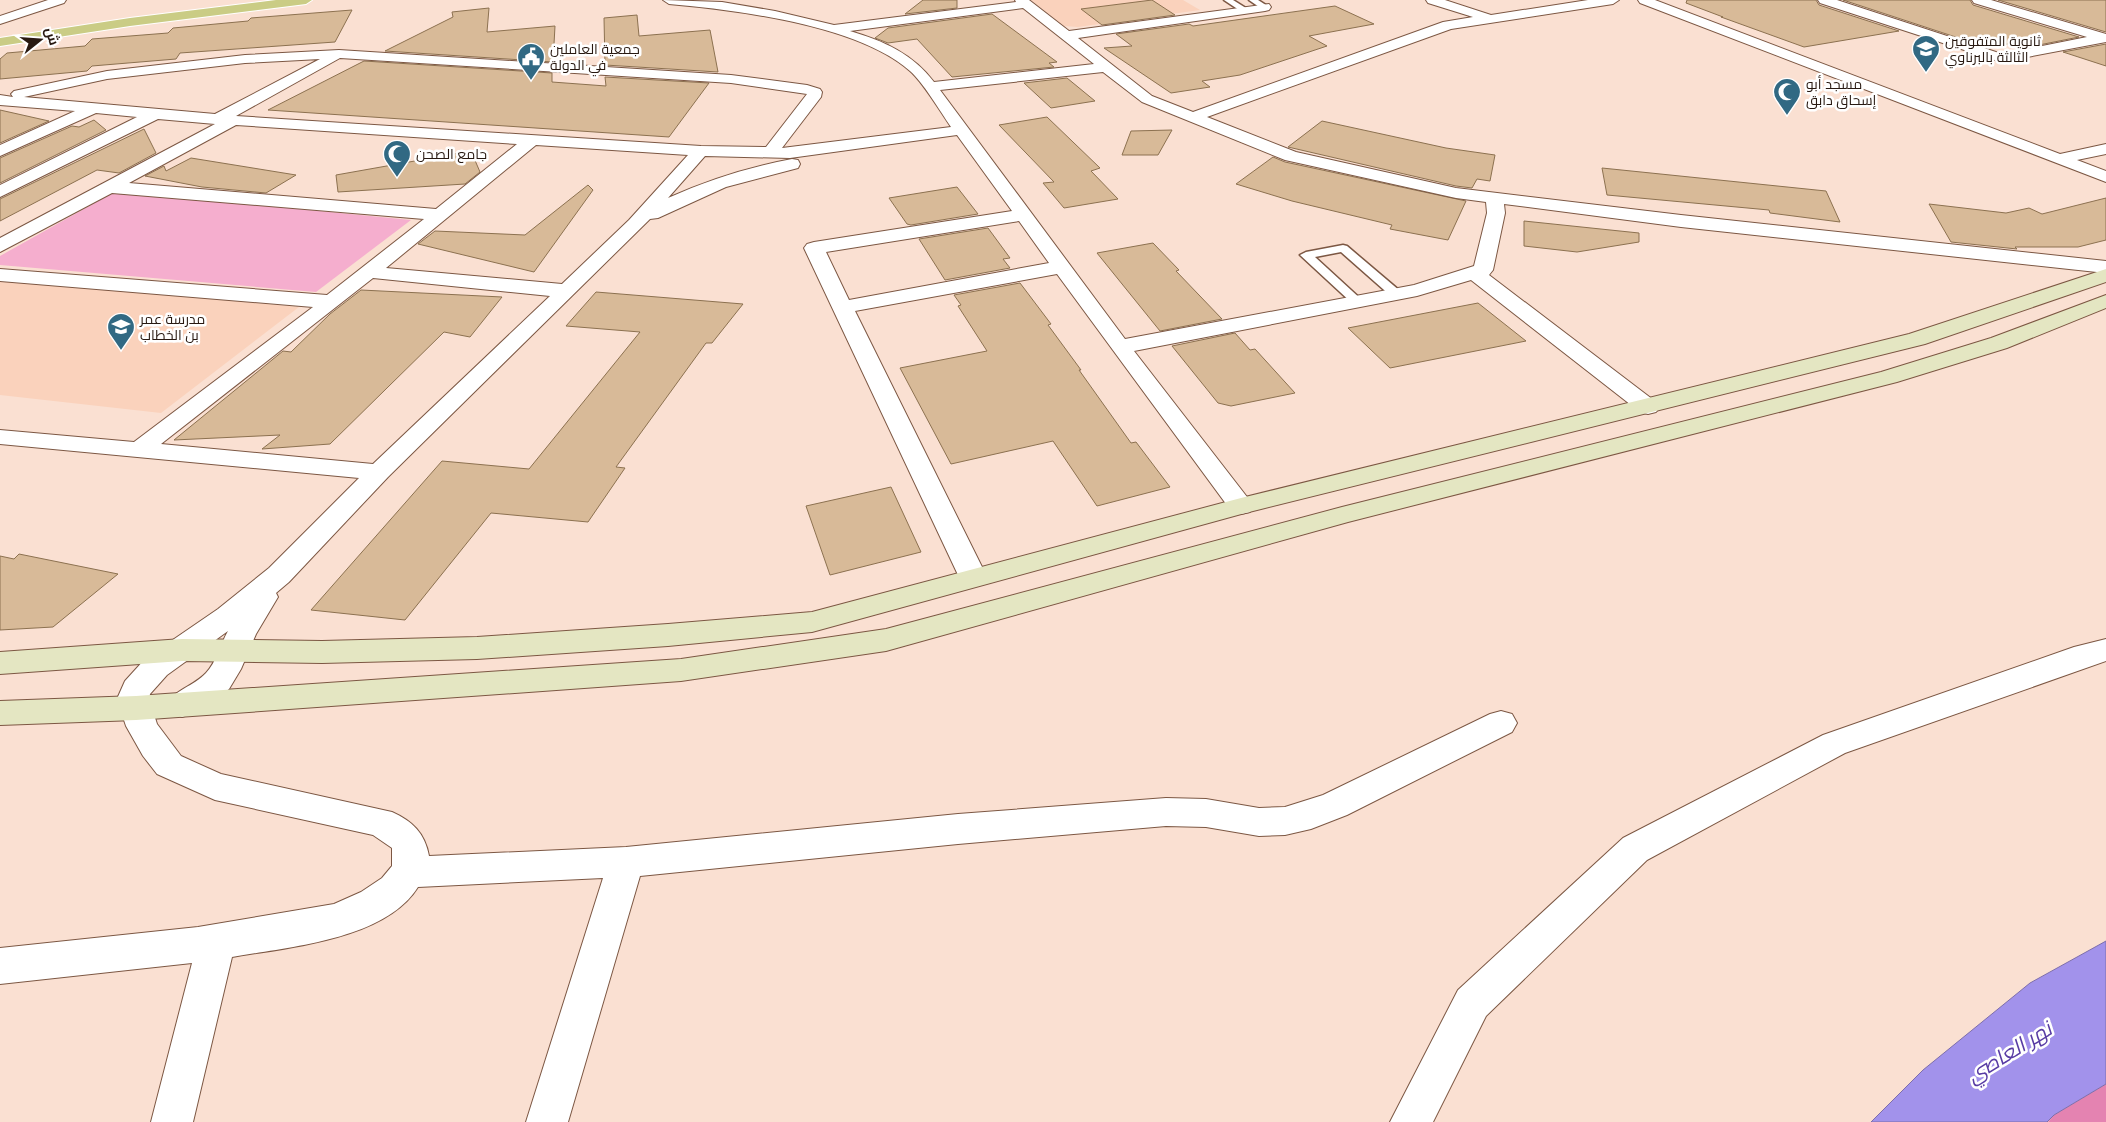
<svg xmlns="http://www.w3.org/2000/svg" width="2106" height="1122" viewBox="0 0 2106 1122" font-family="Raleway,Cairo,sans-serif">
  <rect width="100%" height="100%" fill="#fae0d2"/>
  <g fill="#fad2bc">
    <path d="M1031,0H1183L1200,10L1078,27L1064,26Z"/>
    <path d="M0,279L299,307L161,413L0,395Z"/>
  </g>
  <path fill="#f5aece" d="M116,191L411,220L316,292L0,265V256Z"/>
  <path fill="#e483b1" d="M2106,1084V1122H2048L2054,1115Z"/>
  <path fill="#a292eb" stroke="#7d6eaa" d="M2106,941V1084L2054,1115L2047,1122H1871L1923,1070L2030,983Z"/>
  <g fill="#d8ba98" stroke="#8c7150">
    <path d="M923,0H957V8L905,14Z"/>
    <path d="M1152,0L1175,15L1102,25L1081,9Z"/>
    <path d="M1687,0H1816L1819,5L1899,31L1804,47L1721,17H1723L1686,3Z"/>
    <path d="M1843,0H1970L1973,5L2079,37L2039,45L2025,40L1989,48Z"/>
    <path d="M1998,0H2106V32Z"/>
    <path d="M1335,6L1374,24L1309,36L1327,46L1240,75L1202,81L1210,87L1171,93L1104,48L1132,46L1116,34L1189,24L1193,26Z"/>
    <path d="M489,8L487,32L555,26L553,62L385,51L453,17L452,12Z"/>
    <path d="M352,10L335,42L180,53L176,59L92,66L87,71L0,79V59L7,53L85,46L92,39L168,33L173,28L248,21L251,18Z"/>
    <path d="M992,14L1057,62L1049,63L1054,67L952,77L917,39L888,43L875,38L888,28Z"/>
    <path d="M637,15L639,36L710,30L718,72L605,65L604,18Z"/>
    <path d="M2106,44V66L2063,52Z"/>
    <path d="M364,61L552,73V82L606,86L605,77L709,83L669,137L268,110Z"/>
    <path d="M1067,78L1095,101L1051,108L1024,83Z"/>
    <path d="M0,110L49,121L0,143Z"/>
    <path d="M1047,117L1100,168L1091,171L1118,199L1064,208L1043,183L1054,182L999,125Z"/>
    <path d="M94,120L106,130L0,183V158L72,126L79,127Z"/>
    <path d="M1322,121L1446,148L1495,155L1490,181L1477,179L1472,188L1456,186L1288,147Z"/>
    <path d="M144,129L156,153L119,173L97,170L0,221V199Z"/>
    <path d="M1172,130L1158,155H1122L1131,131Z"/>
    <path d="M471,151L480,172L465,184L338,192L336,175Z"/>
    <path d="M1273,157L1285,162L1466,201L1448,240L1390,229L1392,225L1292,201L1236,184Z"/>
    <path d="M191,158L296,175L266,193L202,187L145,176L164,166L166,171Z"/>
    <path d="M1602,168L1826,191L1840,222L1770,213L1769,210L1607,195Z"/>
    <path d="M588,185L593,190L534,272L418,244L435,231L525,235Z"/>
    <path d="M957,187L978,214L911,225L907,224L889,198Z"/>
    <path d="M2106,198V240L2078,247H2015L2017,249L1951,242L1929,204L2006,213L2029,208L2042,214Z"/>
    <path d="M1524,221L1639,233V242L1577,252L1524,246Z"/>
    <path d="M988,228L1010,258L1003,259L1010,268L945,280L919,239Z"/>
    <path d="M1153,243L1179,270L1176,271L1222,319L1160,331L1097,253Z"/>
    <path d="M1020,283L1051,324L1048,325L1081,370H1079L1131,443L1136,442L1170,487L1097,506L1053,441L951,464L900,368L987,351L958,306L961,305L954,295Z"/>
    <path d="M361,290L502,297L470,337L444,332L330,444L262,449L280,435L174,440L283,351L291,352L330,314Z"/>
    <path d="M596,292L743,304L712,343H706L616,467L625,468L588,522L491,513L405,620L311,610L442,461L529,469L640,332L566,326Z"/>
    <path d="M1478,303L1526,341L1390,368L1348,328Z"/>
    <path d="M1235,333L1250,350L1255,349L1295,393L1231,406L1218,403L1172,346Z"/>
    <path d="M891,487L921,552L830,575L806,506Z"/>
    <path d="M19,554L118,574L53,627L0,630V556L14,559Z"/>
  </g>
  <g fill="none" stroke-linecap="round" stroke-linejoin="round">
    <defs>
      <g id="lane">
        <path d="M1224,0H1233L1249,10L1242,12Z"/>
        <path d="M1249,0H1258L1269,7L1262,9Z"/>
        <path d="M1343,245L1347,246L1400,291L1402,294L1400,297H1392L1341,252L1315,257L1363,301L1357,305L1353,304L1300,255L1306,252Z"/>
      </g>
      <g id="street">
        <path d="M48,0H66L64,3L0,24V16Z"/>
        <path d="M663,0L722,2L775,11L834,25L1016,2L1015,0H1029L1069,31L1269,4L1271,7L1269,10L1265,11L1078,38L1152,96L1193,112L1443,22L1473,17L1428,3L1426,0H1445L1491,15L1588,0H1619L1613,4L1451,29L1207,117L1296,152L1456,188L1681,215L2106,261V273L1681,227L1504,204L1505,213L1493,270L1489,275L1656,402L1660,407L1656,412L1648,414L1640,412L1471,280L1417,296L1134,351L1254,506L1250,512L1241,514L1232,512L1057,274L855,311L987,577L983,584L973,586L963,584L959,577L804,248L807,244L814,242L1012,211L957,135L790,158L705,156L668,198C708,180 749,167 792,159L798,160L800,164L798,168L726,187L658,218L650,219L388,477L289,582L276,593L278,597L256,634L241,669L229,689L212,702L193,713L182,717L171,713L166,705C174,690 194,686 206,673C216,663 221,643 228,631L167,675L150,694L149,699L157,724L181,756L221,774L392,812C412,821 425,833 429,856L626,847L958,814L1166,798L1206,799L1259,808L1285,807L1323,795L1490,714L1501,711L1512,714L1517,723L1512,732L1347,815L1311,829L1285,835L1259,836L1206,827L1166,826L958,844L640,876L568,1122H526L603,878L418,887C385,940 288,947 232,957L193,1122H151L192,963L0,984V948L198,927L334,904L361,892L382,878L392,866V848L373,835L215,800L157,774L143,756L126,726L117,699L125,681L145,659L218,609L269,568L359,478L0,444V430L134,442L313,307L0,281V269L327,295L424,219L112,193L0,252V238L215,124L158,119L0,197V185L137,117L96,113L0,156V145L75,111L0,105V95L13,97L11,94L14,91L107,71L245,55L339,50L731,75L807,85L820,89L822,92L821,97L782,148L951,127C940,111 923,82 910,71C858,25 737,10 669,4ZM1023,8L1094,64L934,82C913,54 884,41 850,31ZM340,58L731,83L807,94L766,147L701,146L236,116ZM320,59L215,114L24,97L107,79L245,63ZM1103,72L1142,102L1285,160L1456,198L1486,202L1487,213L1474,266L1414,285L1125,339L940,90ZM236,125L517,144L436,209L129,183ZM536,145L688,155L629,220L562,284L386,268ZM1019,221L1049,263L849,300L826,252ZM373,278L550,296L373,464L161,444Z"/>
        <path d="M1638,0H1655L2060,154L2106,144V154L2077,160L2106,171V182L1640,3Z"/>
        <path d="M1818,0H1837L2002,54L2087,37L1974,3L1972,0H1991L2106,34V42L2001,62L1820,3Z"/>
        <path d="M2106,639V661L1845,753L1647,860L1486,1016L1433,1122H1390L1458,990L1623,838L1823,735L2074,647Z"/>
      </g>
      <g id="secondary">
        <path d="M2106,269V282L1925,344L1245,513L812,632L668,646L477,659L322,663L182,661L0,674V652L182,639L322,641L477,637L668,624L812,612L1241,498L1909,334Z"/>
        <path d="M2106,295V308L2007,348L1897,382L1348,522L886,651L681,681L136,720L0,725V701L136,696L681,659L886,629L1342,507L1881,372L1991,338Z"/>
      </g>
      <path id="primary" d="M276,0H312L306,4L130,26L0,46V38L130,18Z"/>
    </defs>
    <use href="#lane" stroke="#7c5743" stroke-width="3"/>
    <use href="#street" stroke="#7c5743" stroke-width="2"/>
    <use href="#secondary" stroke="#7c5743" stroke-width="2"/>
    <use href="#primary" stroke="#fff" stroke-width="2"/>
    <use href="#lane" fill="#fff" fill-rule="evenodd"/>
    <use href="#street" fill="#fff" fill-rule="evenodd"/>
    <use href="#secondary" fill="#e4e6c2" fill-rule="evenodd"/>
    <use href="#primary" fill="#cacc85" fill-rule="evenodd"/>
  </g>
  <defs>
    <symbol id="school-pin" viewBox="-11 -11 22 30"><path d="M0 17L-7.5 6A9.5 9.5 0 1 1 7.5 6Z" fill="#316983" stroke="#fff"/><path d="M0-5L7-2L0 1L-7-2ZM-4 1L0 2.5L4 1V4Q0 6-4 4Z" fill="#fff"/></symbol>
    <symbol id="civic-pin" viewBox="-11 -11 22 30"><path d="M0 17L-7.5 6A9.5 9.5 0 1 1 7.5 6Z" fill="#316983" stroke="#fff"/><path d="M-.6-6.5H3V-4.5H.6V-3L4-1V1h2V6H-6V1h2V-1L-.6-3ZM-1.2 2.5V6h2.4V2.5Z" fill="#fff"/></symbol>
    <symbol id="mosque-pin" viewBox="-11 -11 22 30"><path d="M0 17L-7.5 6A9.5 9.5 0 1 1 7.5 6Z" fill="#316983" stroke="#fff"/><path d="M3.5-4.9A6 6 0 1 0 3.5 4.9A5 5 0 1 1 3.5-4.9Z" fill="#fff"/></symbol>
  </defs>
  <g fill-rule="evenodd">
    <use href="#school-pin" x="1910" y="33" width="32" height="43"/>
    <use href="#civic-pin" x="515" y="41" width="32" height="43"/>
    <use href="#mosque-pin" x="1771" y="76" width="32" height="43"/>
    <use href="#mosque-pin" x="381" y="138" width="32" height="43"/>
    <use href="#school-pin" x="105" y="311" width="32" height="43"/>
  </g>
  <g text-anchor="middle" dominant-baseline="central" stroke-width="5" stroke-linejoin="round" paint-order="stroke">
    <g font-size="14" fill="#281911" stroke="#fff" text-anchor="start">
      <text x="1945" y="41">ثانوية المتفوقين<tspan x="1945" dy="16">الثالثة بالبرناوي</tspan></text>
      <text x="550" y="49">جمعية العاملين<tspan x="550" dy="16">في الدولة</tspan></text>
      <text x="1806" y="84">مسجد أبو<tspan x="1806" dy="16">إسحاق دابق</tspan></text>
      <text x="416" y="154">جامع الصحن</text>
      <text x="140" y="319">مدرسة عمر<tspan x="140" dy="16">بن الخطاب</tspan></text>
    </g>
    <g font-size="21" font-style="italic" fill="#583ca4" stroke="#fff">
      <text transform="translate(2009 1052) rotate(-32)">نهر العاصي</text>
    </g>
  </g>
  <g transform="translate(40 40) rotate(73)" stroke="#ffffff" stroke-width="4" paint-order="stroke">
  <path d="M0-4L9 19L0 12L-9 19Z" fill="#281911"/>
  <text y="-8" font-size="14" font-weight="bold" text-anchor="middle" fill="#281911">ش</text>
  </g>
</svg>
